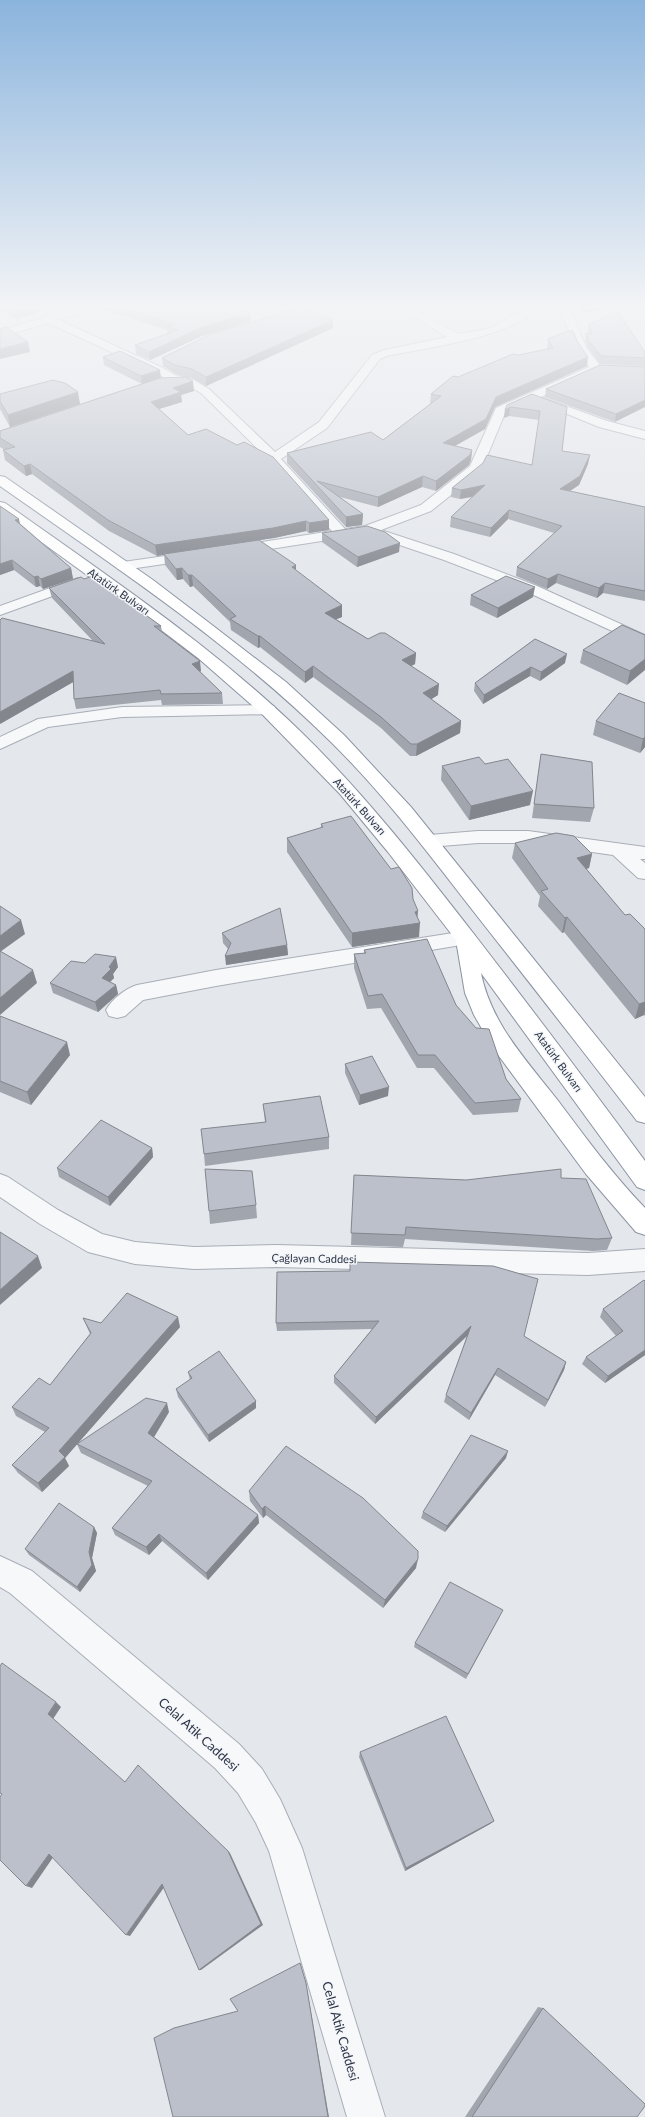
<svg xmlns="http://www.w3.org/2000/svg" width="645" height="2117" viewBox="0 0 645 2117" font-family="Lato,sans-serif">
  <rect width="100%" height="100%" fill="#e4e7ec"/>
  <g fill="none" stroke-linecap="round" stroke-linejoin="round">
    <defs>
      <g id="minor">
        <path d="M86,305H100L81,314L57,319L163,368L175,375L192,379L209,389L275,452L319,422L372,355L384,350L447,337L395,305H407L458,334C469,332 482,331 493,327C509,320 523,305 541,305C521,336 424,348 387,356L380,359L327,428L281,459L345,529L365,526L421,505L470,466L496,408L589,367L577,350L558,305H568L587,349L602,368L541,397L607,421L645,431V439L599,427L533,400L505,413L481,471L431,511L381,530L454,554L537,586L645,635V646L527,592L444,560L367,534L237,554L232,553L230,550L232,547L237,546L332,531L270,461L201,393L185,384L168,380L155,372L48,323L0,337V331L45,317L49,314L47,310L48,308H56L58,311L75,309Z"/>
        <path d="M308,305H323L322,307L281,320H273L272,318L273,316Z"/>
        <path d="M193,552L198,553L200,556L198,559L123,570L118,569L116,566L118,563L123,562Z"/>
        <path d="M78,578L83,579L85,582L83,585L0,615V606Z"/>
        <path d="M268,705L274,706L276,710L274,714L122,717L48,727L0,749V737L38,719L122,707Z"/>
        <path d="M478,831H528L645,847V859H640L645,863V879L638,878L613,855L528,843H478L429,847L422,845L420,841L422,837L429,835Z"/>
        <path d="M466,931L473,933L476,938L473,943L216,986L143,1000L125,1016L117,1018L109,1016L106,1010C112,999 125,989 137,985L216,970Z"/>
        <path d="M0,1174L8,1177L58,1210L102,1234L135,1242L194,1247L277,1245L588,1253L645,1249V1271L588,1275L277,1267L194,1269L135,1264L88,1252L40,1224L0,1197Z"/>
        <path d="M0,1556L32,1571L239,1744L262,1769L280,1799L302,1848L385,2117H347L269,1851L256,1823L238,1793L215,1768L10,1593L0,1587Z"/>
      </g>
      <g id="highway">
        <path d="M0,476L5,477L153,580L212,625L286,682L344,735L411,807L645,1097V1123L637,1121C583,1051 529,982 474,912C429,854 384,794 331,742C232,644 114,566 0,486Z"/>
        <path d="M0,502L5,503C106,575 210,644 299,730C365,794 421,866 477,938C534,1012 590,1086 645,1161V1190L637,1187L481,973C491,1024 528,1062 559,1102C586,1138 613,1175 645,1208V1235L636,1232L586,1174L493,1048L474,1015L465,993L456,940L388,852L340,794L261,713L198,658L131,607L0,512Z"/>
      </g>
    </defs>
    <use href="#minor" stroke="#a9aeb7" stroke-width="2"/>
    <use href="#highway" stroke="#8b94a3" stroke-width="2"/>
    <use href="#minor" fill="#f7f8fa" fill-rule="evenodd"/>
    <use href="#highway" fill="#fff" fill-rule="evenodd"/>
  </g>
  <g fill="#a1a5ae">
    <path d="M0,305H66L57,307L48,306L46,310L16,319L0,311Z"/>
    <path d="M97,305H225L251,321L202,336L150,360L136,354L135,345L167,334V330L97,308Z"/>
    <path d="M580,305H619V307L582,313Z"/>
    <path d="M333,320V328L206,386L192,378L176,374L163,366L162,358Z"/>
    <path d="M589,324L645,352V366L600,364L588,348L585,341L586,333H589L588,331Z"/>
    <path d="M548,339L587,366L495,407L485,429L455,446L472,450L471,460L469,465L436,491L422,487L378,507L340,497L363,514L362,525L346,527L287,463V453L383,440L430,404L431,394L458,377L518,355L547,349Z"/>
    <path d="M103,357L194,391L181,395L182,402L159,409L188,435L329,530L309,533L306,531L274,538L259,540L296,570L342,617L336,619L368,639L416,653L415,664L411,666L438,695L431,699L461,721L460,733L416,756H410L381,728L313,677L305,683L260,647L258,648L231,630L230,622L193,586L190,587L183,579L177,580L165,565L164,554L157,556L109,531L32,474L26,476L5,460L3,450H5L0,447V431L142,384L104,365Z"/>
    <path d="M645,367L615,422L545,397L546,389Z"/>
    <path d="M0,394L80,404L10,427L0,409Z"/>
    <path d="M532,394L562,451L588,464L579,485L570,491L645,507V601L603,593L597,598L556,583L547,589L516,576L517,567L554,533L508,519L490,537L450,527L451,517L473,497L460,499L451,497L452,488L532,465L539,420L509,416L504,418L505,410Z"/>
    <path d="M0,506L71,568L73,579L43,589L40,586L36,587L14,570L0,575Z"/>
    <path d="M322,533L399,552L357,567L322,542Z"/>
    <path d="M84,579L123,600L161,626L162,632L201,671L200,672L222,693L223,704L162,705L161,700L76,709L74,699L73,682L0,724L93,641L52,598L49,588Z"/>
    <path d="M471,595L533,597L497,618L470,605Z"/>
    <path d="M645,635L627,685L580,663L583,650Z"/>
    <path d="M535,639L565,663L540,681L530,676L483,704L474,691L475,683Z"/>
    <path d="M645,703V747L640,753L593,735L596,721Z"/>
    <path d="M541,754L594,808L590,822L532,818Z"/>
    <path d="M485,764L530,805L469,820L441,780L442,766Z"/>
    <path d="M321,824L413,899L419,937L352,947L287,852V838L321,828Z"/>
    <path d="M515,843L592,854L589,868L586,869L625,915L645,929V1016L644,1015L635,1019L564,932L562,933L538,906L540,896L512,858Z"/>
    <path d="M222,933L287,945L288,955L226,965L228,949L223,943Z"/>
    <path d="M364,950L456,1005L506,1079L521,1099L518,1112L473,1115L434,1068H417L381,1008L367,1009L354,968V954L364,953Z"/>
    <path d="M85,963L118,967L113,974L114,978L110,982L116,985L118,994L98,1012L53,993L50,983Z"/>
    <path d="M0,1016L70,1055L31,1105L0,1092Z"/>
    <path d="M345,1064L388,1096L359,1105L345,1073Z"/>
    <path d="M263,1104L329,1137V1149L205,1166L204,1154L265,1122Z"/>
    <path d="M152,1148L153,1157L110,1206L59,1177L57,1168Z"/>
    <path d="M354,1175L466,1180L561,1178L612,1238L607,1250L593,1251L405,1239L403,1247L351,1245Z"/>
    <path d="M256,1205L257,1218L210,1224L209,1211Z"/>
    <path d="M277,1272L524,1336L566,1362L564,1370L545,1407L495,1375L469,1420L444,1402L446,1395L467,1336L375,1424L334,1383V1376L372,1329L277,1331L276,1323Z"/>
    <path d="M645,1281V1355L605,1383L582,1364L586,1357L616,1336L600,1317L603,1309Z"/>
    <path d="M83,1318L101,1323L180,1327L65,1458L69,1466L42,1492L18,1473L12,1465L45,1432L16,1416L12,1407L50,1385L90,1334Z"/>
    <path d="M188,1372L256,1408L209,1442L178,1397L176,1389L190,1380Z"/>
    <path d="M169,1412L154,1437L258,1515L259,1523L208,1580L162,1541L149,1555L115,1535L112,1528L148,1486L81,1453L77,1444Z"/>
    <path d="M506,1458L445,1532L421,1518L423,1512Z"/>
    <path d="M249,1491L416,1568L383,1608L266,1515L263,1518L250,1501Z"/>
    <path d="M94,1527L97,1533L92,1558L96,1571L80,1592L29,1555L25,1549Z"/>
    <path d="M500,1616L466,1679L414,1647L415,1643Z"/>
    <path d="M360,1752L494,1821L490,1824L405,1871L359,1757Z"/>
    <path d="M538,2007L543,2008L637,2117H465Z"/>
  </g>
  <g fill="#83868d">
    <path d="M35,305H48V306L46,310L16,319L14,310Z"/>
    <path d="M57,305H66L57,307Z"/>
    <path d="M583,305H619V307L582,313Z"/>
    <path d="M250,313L251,321L202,336L150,360L149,352L202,327Z"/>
    <path d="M333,320V328L206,386V377Z"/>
    <path d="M28,342L30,352L0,359V349Z"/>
    <path d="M588,357L587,366L495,407L485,429L442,453L443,443L496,397Z"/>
    <path d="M160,370L161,378L142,384L141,376Z"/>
    <path d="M193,381L194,391L181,395L182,402L152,411L151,402L173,388Z"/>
    <path d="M78,392L80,404L10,427L8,415Z"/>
    <path d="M645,400V407L615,422L616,414Z"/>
    <path d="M510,407L509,416L504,418L505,410Z"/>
    <path d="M472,450L471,460L469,465L436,491V481Z"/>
    <path d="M590,455L588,464L579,485L559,498L560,489Z"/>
    <path d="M30,464L32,474L26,476L24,466Z"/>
    <path d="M423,476L422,487L378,507V497Z"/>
    <path d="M485,485L484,494L460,499L461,490Z"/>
    <path d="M509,510L508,519L490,537L491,528Z"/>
    <path d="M363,514L362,525L346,527V517Z"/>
    <path d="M19,519L21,529L15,520Z"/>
    <path d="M329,520V530L309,533V523Z"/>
    <path d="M306,521V531L274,538L157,556L155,545Z"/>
    <path d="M400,543L399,552L357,567L358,557Z"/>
    <path d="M12,560L14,570L0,575V564Z"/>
    <path d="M296,565V576L292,567Z"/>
    <path d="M71,568L73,579L43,589L41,579Z"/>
    <path d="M182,568L183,579L177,580L176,569Z"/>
    <path d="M558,574L556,583L547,589L548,579Z"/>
    <path d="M188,575H192L193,586L190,587Z"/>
    <path d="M38,576L40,586L36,587L34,577Z"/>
    <path d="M605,583L603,593L597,598L599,588Z"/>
    <path d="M535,587L533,597L497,618L498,608Z"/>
    <path d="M342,605V617L325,624V613Z"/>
    <path d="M258,636H260V647L258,648Z"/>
    <path d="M416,653L415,664L401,671L402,660Z"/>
    <path d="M567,654L565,663L540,681L541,672Z"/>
    <path d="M645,659V670L627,685L630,671Z"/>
    <path d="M200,661L201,671L193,675L192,664Z"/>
    <path d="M313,666V677L305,683V672Z"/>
    <path d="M531,667L530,676L483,704L484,695Z"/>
    <path d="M73,671L75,681L0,724V712Z"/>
    <path d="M439,684L438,695L422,705L423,693Z"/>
    <path d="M461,721L460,733L416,756L417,744Z"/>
    <path d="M645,737V747L640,753L643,739Z"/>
    <path d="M533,791L530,805L469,820L471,806Z"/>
    <path d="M592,854L589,868L573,873L577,858Z"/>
    <path d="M418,911L417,923H420L419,937L352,947V933Z"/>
    <path d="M567,917L564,932L562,933L565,918Z"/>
    <path d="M21,920L25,934L0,952V936Z"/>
    <path d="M287,945L288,955L226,965L225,956Z"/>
    <path d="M116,957L118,967L113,974L114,978L104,988L102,978L109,967Z"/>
    <path d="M33,970L37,983L0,1015V998Z"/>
    <path d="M116,985L118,994L98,1012L95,1002Z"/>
    <path d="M645,1002V1011L644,1015L635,1019L639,1004Z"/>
    <path d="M67,1042L70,1055L31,1105L27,1092Z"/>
    <path d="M389,1087L388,1096L359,1105L360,1095Z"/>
    <path d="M152,1148L153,1157L110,1206L108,1197Z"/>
    <path d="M38,1256L42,1268L0,1305V1290Z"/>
    <path d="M178,1317L180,1327L65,1458L69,1466L42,1492L38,1483L59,1451Z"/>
    <path d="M471,1326L469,1334L375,1424L376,1417Z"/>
    <path d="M645,1350V1355L605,1383L608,1376Z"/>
    <path d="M566,1362L564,1370L545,1407L548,1400Z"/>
    <path d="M498,1368L495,1375L469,1420L471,1413Z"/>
    <path d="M256,1401V1408L209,1442L208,1435Z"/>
    <path d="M167,1403L169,1412L151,1442L148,1433Z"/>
    <path d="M508,1451L506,1458L445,1532L447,1526Z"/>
    <path d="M265,1506L266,1515L263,1518L262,1509Z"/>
    <path d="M258,1515L259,1523L208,1580L206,1573Z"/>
    <path d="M94,1527L97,1533L92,1558L96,1571L80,1592L77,1587L89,1552Z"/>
    <path d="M159,1534L162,1541L149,1555L146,1547Z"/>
    <path d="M418,1559L416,1568L383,1608L385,1600Z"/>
    <path d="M56,1702L61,1707L53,1719L48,1714Z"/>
    <path d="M494,1821L490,1824L405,1871L406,1868Z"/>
    <path d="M228,1851L230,1853L263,1925L201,1970H199Z"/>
    <path d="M49,1854L54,1856L32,1888L26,1886Z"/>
    <path d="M162,1884L165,1886L130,1936L126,1935Z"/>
    <path d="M300,1963L306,1983L329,2117H328Z"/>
  </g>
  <g fill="#bbc0ca" stroke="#83868d">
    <path d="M3,305H35L14,310Z"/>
    <path d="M112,305H225L250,313L202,327L149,352L135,345L178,330L167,326L173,324Z"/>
    <path d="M302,307L333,320L206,377L192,369L175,365L162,358L211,334Z"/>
    <path d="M618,312L645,352V358L601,356L589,341L586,333L592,334L589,324Z"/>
    <path d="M6,327L28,342L0,349V329Z"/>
    <path d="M568,331H573L577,341L588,357L496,397L486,419L443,443L472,450L470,455L436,481L423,476L378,497L317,481L363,514L346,517L287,453L371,432L383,440L441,396L431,394L453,376L458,377L513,354L518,355L553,348L548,339Z"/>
    <path d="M120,351L160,370L141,376L103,357Z"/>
    <path d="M600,365L645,367V400L616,414L546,389Z"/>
    <path d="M186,377L193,381L173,388L181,392L151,402L188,435L206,429L237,445L244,442L273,457L329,520L309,523L306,521L273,528L155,545L108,520L30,464L24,466L3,450L15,447L0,438V431L160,378Z"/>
    <path d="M53,380L65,383L78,392L8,415L0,401V394Z"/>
    <path d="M532,394L567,407L562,451L590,455L580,476L560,489L645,507V591L605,583L599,588L558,574L548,579L517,567L562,526L509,510L491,528L451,517L485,485L461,490L452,488L483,463L487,455L532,465L540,411L510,407L505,410L507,405Z"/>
    <path d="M0,506L19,519L15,520L71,568L41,579L38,576L34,577L12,560L0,564Z"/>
    <path d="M367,526L385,532L400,543L358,557L322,533Z"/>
    <path d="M259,540L296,565L292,567L342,605L325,613L368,639L380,633H385L416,653L402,660L439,684L423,693L461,721L417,744H411L381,717L313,666L305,672L260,636H258L230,619L236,616L192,575H188L182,568L176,569L164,554Z"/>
    <path d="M93,576L123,600H125L161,626H154L200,661L192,664L222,693L161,694L160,690L74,699L73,671L0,712V620L2,618L105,644L49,588L81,577L84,579Z"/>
    <path d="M506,576L535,587L498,608L471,595Z"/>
    <path d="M622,625L645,635V659L630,671L583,650Z"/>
    <path d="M535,639L567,654L541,672L531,667L484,695L475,683Z"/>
    <path d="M619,693L645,703V737L643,739L596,721Z"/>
    <path d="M541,754L592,762L594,808L534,804Z"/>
    <path d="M479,757L485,764L508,759L533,791L471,806L442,766Z"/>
    <path d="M351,816L391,869L399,867L412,888L413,899L418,911L415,912L420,923L352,933L287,838L323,827L321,824Z"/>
    <path d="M556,833L574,836L592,854L577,858L625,915L630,914L645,929V1002L639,1004L567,917L565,918L541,891L548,889L515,843Z"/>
    <path d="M0,906L21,920L0,936Z"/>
    <path d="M280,908L287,945L225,956L231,943L222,933Z"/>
    <path d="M427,939L456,1005L476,1028L489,1029L506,1079L521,1099L475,1103L435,1055H418L382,994L368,996L354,954L366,953L364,950Z"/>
    <path d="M0,951L33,970L0,998Z"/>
    <path d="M95,954L116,957L109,967L111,969L102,978L116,985L95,1002L50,983L71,961L85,963Z"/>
    <path d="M0,1016L67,1042L27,1092L0,1081Z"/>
    <path d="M372,1056L389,1087L360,1095L345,1064Z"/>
    <path d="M320,1096L329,1137L204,1154L201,1129L266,1122L263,1104Z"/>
    <path d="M101,1120L152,1148L108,1197L57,1168Z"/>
    <path d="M205,1169L252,1171L256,1205L209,1211Z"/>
    <path d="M561,1169V1178L586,1179L612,1238L597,1239L406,1227L405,1235L351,1233L354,1175L466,1180Z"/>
    <path d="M0,1232L38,1256L0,1290Z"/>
    <path d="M350,1262L493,1266L538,1279L524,1336L566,1362L548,1400L498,1368L471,1413L446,1395L471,1326L376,1417L334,1376L379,1321L276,1323L277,1272L350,1271Z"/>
    <path d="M644,1280L645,1281V1350L608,1376L586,1357L623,1331L603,1309Z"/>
    <path d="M127,1293L178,1317L59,1451L65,1457L38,1483L12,1465L49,1428L12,1407L39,1378L50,1385L91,1333L83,1318L101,1323Z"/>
    <path d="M219,1351L256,1401L208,1435L176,1389L192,1378L188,1372Z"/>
    <path d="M146,1398L167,1403L148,1433L258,1515L206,1573L159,1534L146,1547L112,1528L152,1481L77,1444Z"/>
    <path d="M471,1435L508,1451L447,1526L423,1512Z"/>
    <path d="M286,1446L363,1498L418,1551V1559L385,1600L265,1506L262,1509L249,1491Z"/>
    <path d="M59,1503L94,1527L89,1552L92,1565L77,1587L25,1549Z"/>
    <path d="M450,1582L503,1610L468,1674L415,1643Z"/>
    <path d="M2,1663L56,1702L48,1714L125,1782L138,1765L228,1851L261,1924L199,1970L162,1884L126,1935L49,1854L26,1886L0,1860V1797L2,1794L0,1793V1666Z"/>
    <path d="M446,1716L494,1821L406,1868L360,1752Z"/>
    <path d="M300,1963L306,1983L328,2117H173L154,2038L174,2028L238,2011L230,1999Z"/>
    <path d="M543,2008L645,2104V2106L637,2117H472Z"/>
  </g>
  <linearGradient id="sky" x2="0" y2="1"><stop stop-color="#8bb4dd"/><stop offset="0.51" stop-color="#f3f4f6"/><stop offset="1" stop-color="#f3f4f6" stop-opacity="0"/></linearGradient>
  <rect width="645" height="601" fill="url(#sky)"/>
  <g text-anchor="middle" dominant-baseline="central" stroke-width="3" stroke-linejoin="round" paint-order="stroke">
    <g font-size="11" fill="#2b3445" stroke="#f4f6f9">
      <text transform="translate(119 591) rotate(35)">Atatürk Bulvarı</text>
      <text transform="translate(360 806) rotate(48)">Atatürk Bulvarı</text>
      <text transform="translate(559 1061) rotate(54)">Atatürk Bulvarı</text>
      <text transform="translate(314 1258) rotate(1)">Çağlayan Caddesi</text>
    </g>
    <g font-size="13" fill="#2b3445" stroke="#f4f6f9">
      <text transform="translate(199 1734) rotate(42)">Celal Atik Caddesi</text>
      <text transform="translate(341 2031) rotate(74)">Celal Atik Caddesi</text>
    </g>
  </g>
</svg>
